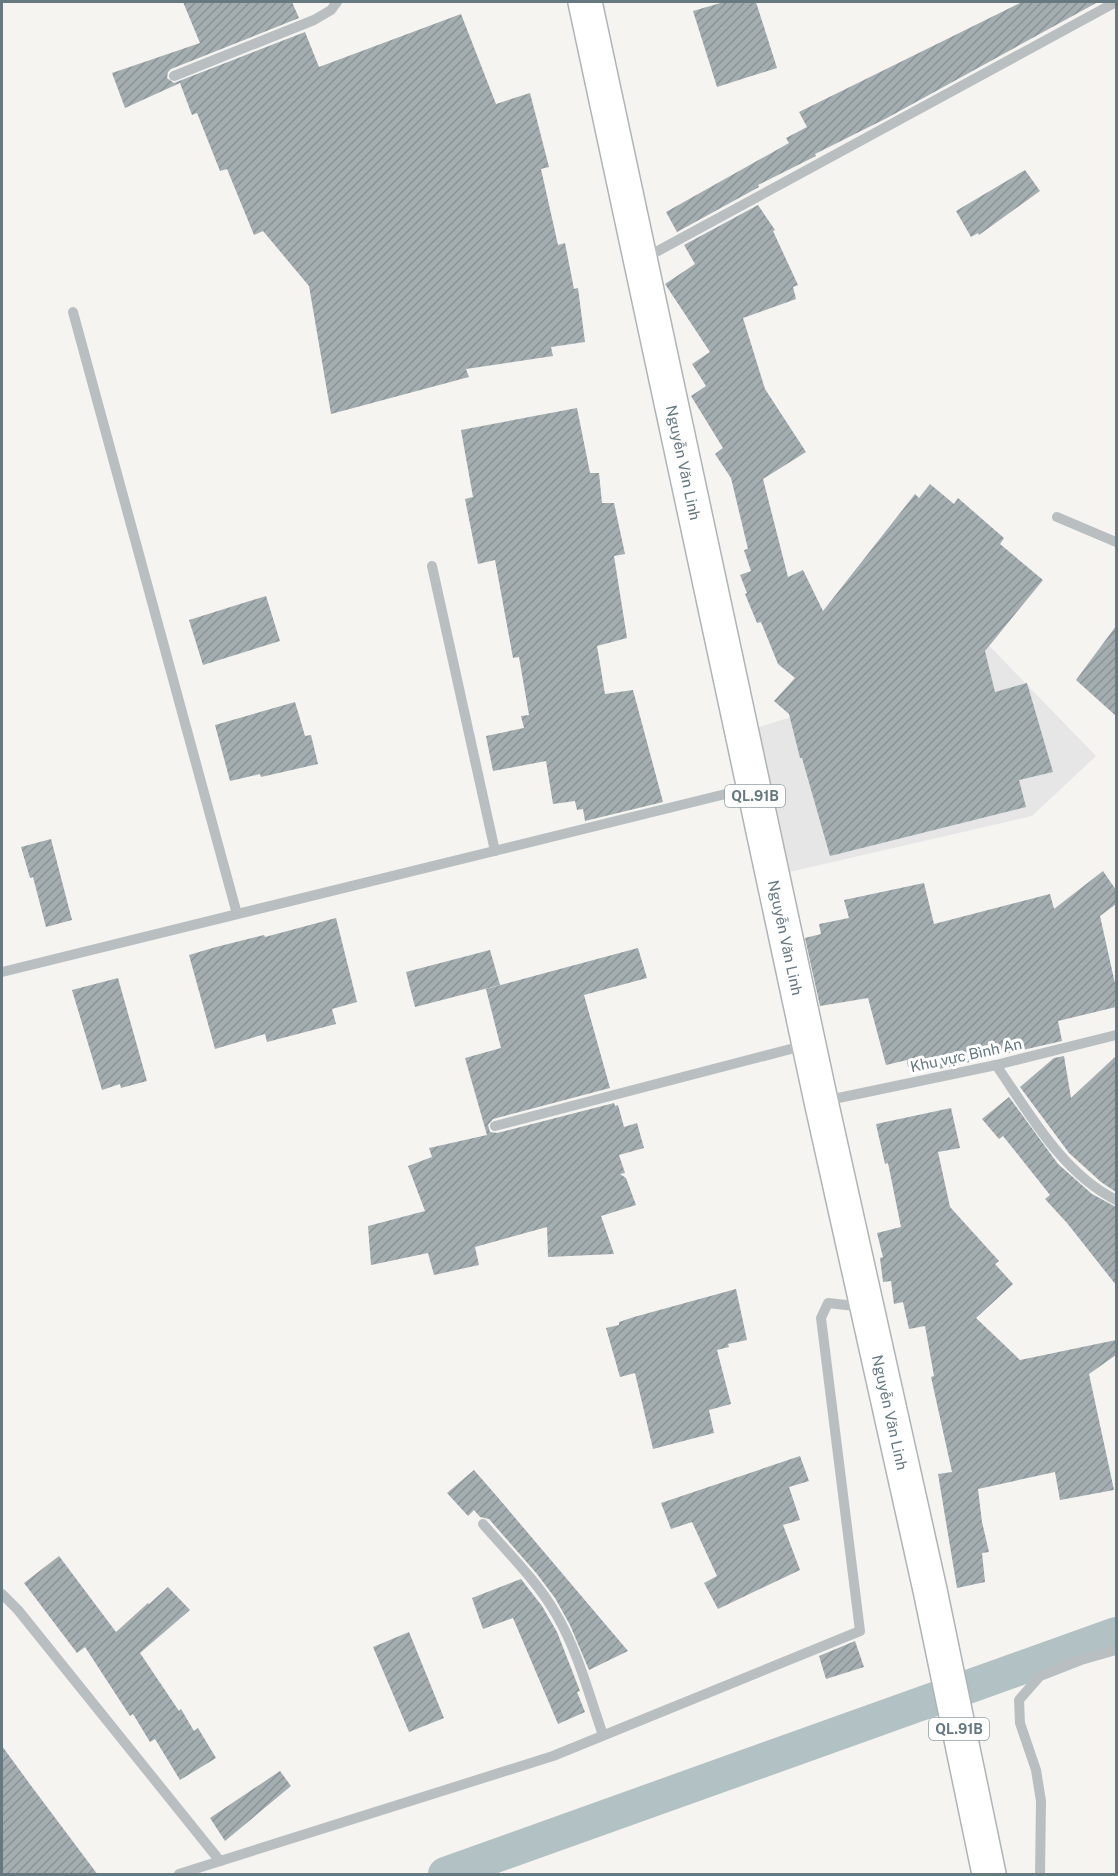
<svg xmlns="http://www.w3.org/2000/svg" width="1118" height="1876" viewBox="0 0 1118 1876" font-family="'Public Sans',sans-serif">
  <defs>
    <pattern id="building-hatch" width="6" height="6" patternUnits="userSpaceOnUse" patternTransform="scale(1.5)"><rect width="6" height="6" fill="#a4adb0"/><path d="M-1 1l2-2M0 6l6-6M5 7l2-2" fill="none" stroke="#899294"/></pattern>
  </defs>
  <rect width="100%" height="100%" fill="#f5f4f1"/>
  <path fill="#e5e6e5" d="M970,626L1096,756L1032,816L785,873L749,730L900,684Z"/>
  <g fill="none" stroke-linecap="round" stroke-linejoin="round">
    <path stroke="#b2c1c3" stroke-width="34" d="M445,1874L1116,1634"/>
  </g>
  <g fill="url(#building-hatch)">
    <path d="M183,2H292L299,18L171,69L168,72L167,78L174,83L305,32L319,67L461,14L496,104L530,93L549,167L541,169L558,245L565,243L574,289L578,288L585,342L551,347L553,356L466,369L469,377L331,414L309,286L263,231L254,235L227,169L220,171L197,113L192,115L180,83L125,108L112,73L200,43Z"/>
    <path d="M724,2H756L777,68L717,87L693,11Z"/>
    <path d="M1022,2H1098L887,118L815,154L816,156L758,185L759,187L677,232L666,212L789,143L786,138L807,127L799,112Z"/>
    <path d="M1025,170L1040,191L979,235L978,233L971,237L956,211Z"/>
    <path d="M758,205L775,230L773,231L798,285L793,287L796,299L743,318L765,389L806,452L763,479L788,577L803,570L823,611L915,494L919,498L930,484L954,504L958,498L1004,538L1000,544L1043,580L985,651L995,692L1027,683L1053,772L1019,780L1026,807L830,856L802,758H800L789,714L774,701L795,678L778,664L761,622L757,623L745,594L747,593L740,575L751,571L744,550L748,549L731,478L715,454L723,448L691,396L706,386L692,364L710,352L665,284L695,264L684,245Z"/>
    <path d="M577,408L590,473H599L602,503H614L625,554L614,556L627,638L597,646L605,694L633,690L663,802L585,821L583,809L577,810L575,801L553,804L546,761L493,771L486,736L524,728L521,716L529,715L519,657L513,658L495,560L478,564L465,499L473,497L461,430Z"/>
    <path d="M266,596L280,641L203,665L189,620Z"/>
    <path d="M1116,626V716L1076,680Z"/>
    <path d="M295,702L305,736L311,735L318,764L261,777L260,774L230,781L215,725Z"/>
    <path d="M51,839L72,920L46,927L33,877L30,878L21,847Z"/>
    <path d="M1103,871L1116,890V904L1100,916L1116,988V1007L1058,1021L1062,1041L939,1069L934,1064L908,1067L907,1060L886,1065L868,998L820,1006L805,938L821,934L819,924L849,918L844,900L924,883L934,924L1050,894L1054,909Z"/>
    <path d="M336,918L357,1002L332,1009L336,1024L267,1042L265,1034L215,1049L189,955L216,947L264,935L265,937Z"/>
    <path d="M638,948L647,978L584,995L610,1088L493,1119L488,1125L490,1132L497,1133L614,1103L615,1106L618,1105L624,1127L637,1123L644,1148L619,1155L625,1173L620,1174L626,1178L636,1205L601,1216L614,1254L548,1257L547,1227L475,1247L479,1265L434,1275L428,1253L371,1265L368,1226L425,1211L408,1166L432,1157L429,1148L487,1135L465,1058L501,1048L486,989Z"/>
    <path d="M490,950L500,985L415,1007L406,972Z"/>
    <path d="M118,978L147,1081L121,1088L120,1084L102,1090L72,990Z"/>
    <path d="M1064,1056L1071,1098L1116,1056V1192L1101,1182L1069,1153L1020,1087L1054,1058Z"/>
    <path d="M1009,1097L1058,1164L1092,1194L1116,1207V1285L1067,1223L1045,1199L1050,1195L1003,1136L999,1139L982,1119Z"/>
    <path d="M951,1108L960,1148L938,1152L950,1207L999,1261L995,1264L1013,1284L976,1318L1020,1360L1116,1340V1355L1089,1374L1114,1490L1060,1500L1055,1472L978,1489L982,1522L989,1552L982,1553L985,1582L957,1588L938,1474L952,1472L931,1377L934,1376L925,1326L909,1329L903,1302L894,1304L891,1281L883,1282L880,1258L883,1257L877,1233L901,1227L888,1163L885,1164L876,1124Z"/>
    <path d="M736,1289L747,1340L728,1344L729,1347L717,1350L731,1404L709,1410L714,1433L653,1449L635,1373L620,1377L606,1328L619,1325V1322L634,1317Z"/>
    <path d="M800,1456L809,1481L789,1487L800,1520L783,1525L800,1570L718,1609L704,1583L717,1576L692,1522L671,1529L661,1503Z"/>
    <path d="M474,1470L494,1493L628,1651L589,1670L570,1625L555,1598L537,1574L489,1519L480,1517L474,1510L468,1516L447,1493Z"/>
    <path d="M59,1556L116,1632L148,1603L149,1604L168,1587L190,1610L140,1653L179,1711L181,1709L194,1731L198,1728L216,1758L180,1780L155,1739L150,1742L133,1714L130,1716L85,1647L77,1653L24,1583Z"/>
    <path d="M521,1579L542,1606L557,1632L580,1691L577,1692L585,1712L558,1724L513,1618L483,1629L472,1598Z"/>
    <path d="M409,1632L444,1718L409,1732L373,1647Z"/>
    <path d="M855,1641L864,1667L826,1679L819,1656Z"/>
    <path d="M2,1746L32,1787L98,1875H2Z"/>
    <path d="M280,1771L291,1786L225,1841L210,1818Z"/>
  </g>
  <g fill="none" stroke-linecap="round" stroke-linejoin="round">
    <defs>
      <g id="highway">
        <path id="s1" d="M585,2L821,1101L930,1590L989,1874"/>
      </g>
    </defs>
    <use href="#highway" stroke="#afb4b6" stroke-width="36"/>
    <g stroke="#b9bfc1" stroke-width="10">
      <path d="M174,76L314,20L331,10L337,2"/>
      <path d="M645,258L1116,2"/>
      <path d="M73,312L237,914"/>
      <path d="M1057,517L1116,542"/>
      <path d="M432,566L495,851"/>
      <path d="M2,972L750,788"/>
      <path d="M996,1065C1030,1114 1062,1173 1116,1200"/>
      <path d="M824,1101L996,1065L1116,1035"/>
      <path d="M495,1126L806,1045"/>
      <path d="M483,1524C508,1553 537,1581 556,1614C578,1651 589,1695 603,1735"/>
      <path d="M2,1594L18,1610L220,1861"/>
      <path d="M179,1874L553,1756L860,1631L821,1318L828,1303L864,1307"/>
      <path d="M1040,1874L1041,1801L1036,1770L1020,1723L1019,1700L1040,1676L1081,1660L1116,1650"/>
    </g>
    <use href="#highway" stroke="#fff" stroke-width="33"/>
  </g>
  <g text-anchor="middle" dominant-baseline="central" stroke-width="6" stroke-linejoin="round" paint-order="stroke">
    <g fill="#fff" stroke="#94a1a6" stroke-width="1.5">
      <rect x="725" y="785" width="60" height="22" rx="4.5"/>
      <rect x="929" y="1718" width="60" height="22" rx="4.5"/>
    </g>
    <g font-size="14" font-weight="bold" fill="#667980">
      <text x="755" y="796">QL.91B</text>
      <text x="959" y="1729">QL.91B</text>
    </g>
    <g font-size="15" fill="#667980" stroke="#fff">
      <text stroke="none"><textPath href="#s1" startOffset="471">Nguyễn Văn Linh</textPath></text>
      <text stroke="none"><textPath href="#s1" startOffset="957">Nguyễn Văn Linh</textPath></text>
      <text transform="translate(966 1055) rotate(-12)">Khu vực Bình An</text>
      <text stroke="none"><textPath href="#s1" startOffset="1443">Nguyễn Văn Linh</textPath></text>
    </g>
  </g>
  <rect width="1118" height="1876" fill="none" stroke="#667980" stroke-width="6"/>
</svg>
